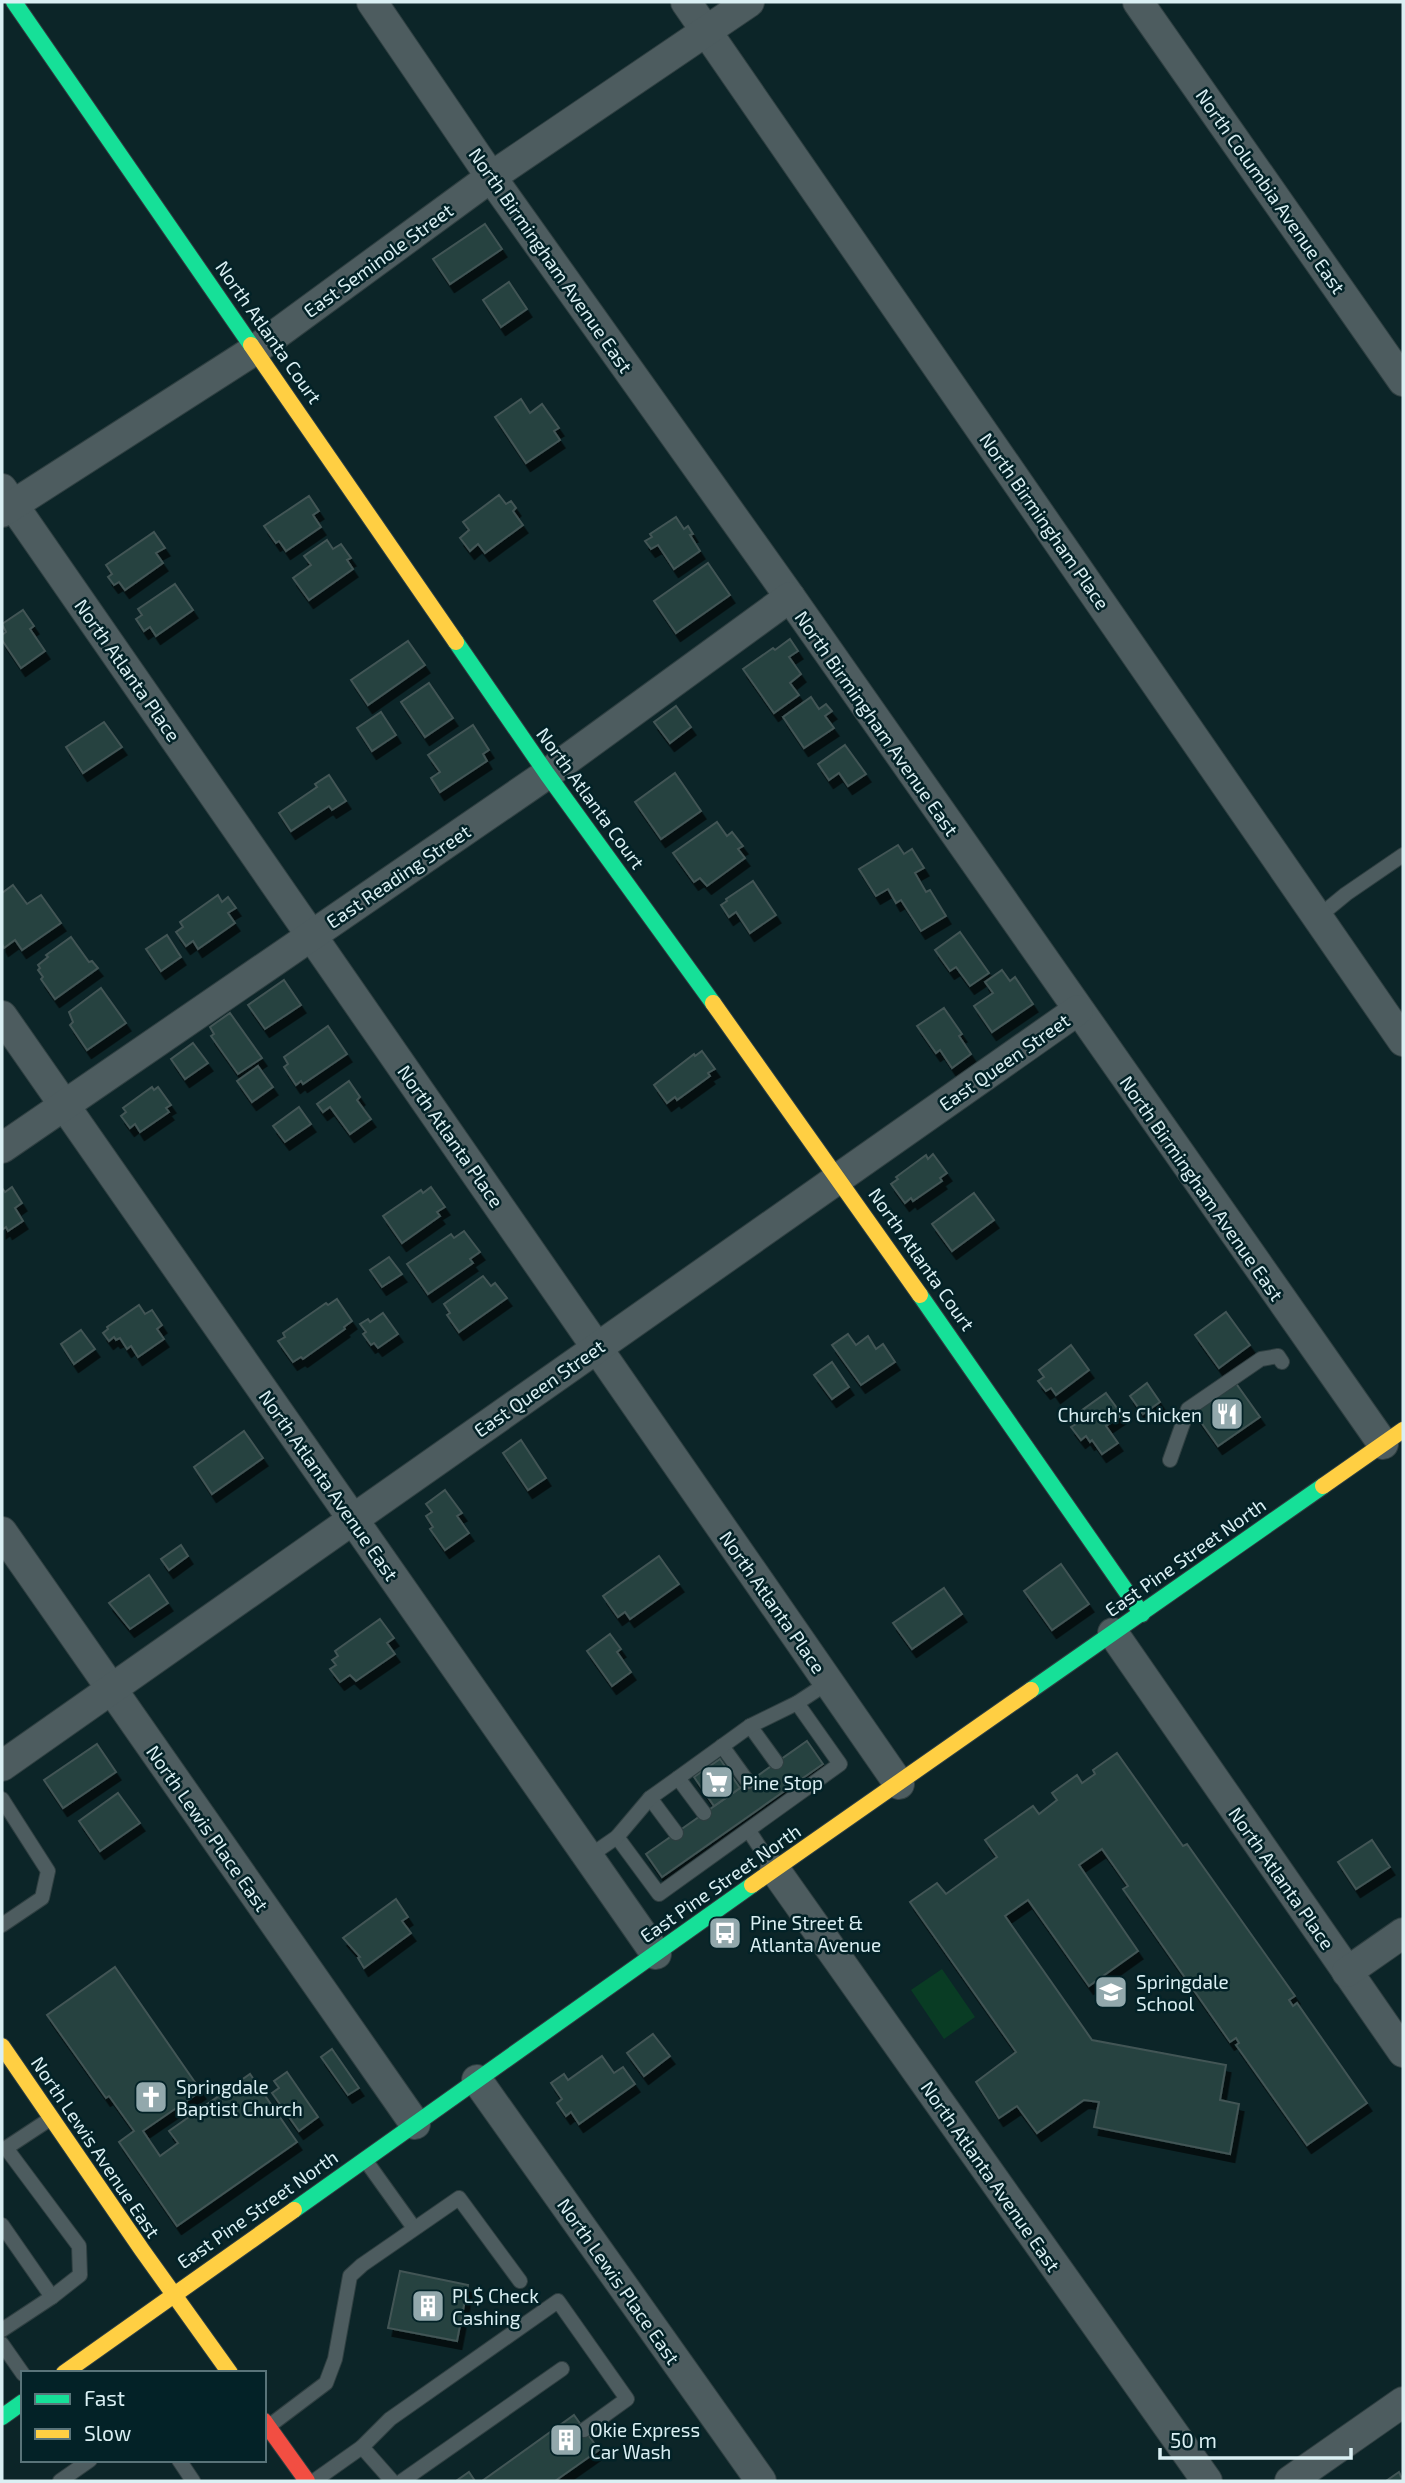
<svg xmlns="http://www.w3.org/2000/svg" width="1405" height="2483" viewBox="0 0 1405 2483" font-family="'Exo 2',sans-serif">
  <defs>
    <filter id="shadow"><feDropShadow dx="4.5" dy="8" stdDeviation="0" flood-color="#0009"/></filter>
  </defs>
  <rect width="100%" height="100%" fill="#0c2528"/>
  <path fill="#093c24" d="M942,1969L975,2017L944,2039L911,1990Z"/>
  <g fill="#274241" stroke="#425555" stroke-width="2" filter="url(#shadow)">
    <path d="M485,224L502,249L450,284L433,259Z"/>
    <path d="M509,282L527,309L501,327L483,300Z"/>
    <path d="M521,399L530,413L542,404L559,428L554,431L560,440L526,463L495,417Z"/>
    <path d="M499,495L506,504L511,501L516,508L513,511L523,525L485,553L478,544L470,551L460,538L469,530L463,522Z"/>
    <path d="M309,496L319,511L313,515L321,527L286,551L279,541L276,543L264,526Z"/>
    <path d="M676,517L684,529L688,526L693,534L690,535L700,551L674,569L658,545L651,549L645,541L652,537L650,534Z"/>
    <path d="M154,532L165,548L156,553L163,563L125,590L119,582L114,585L108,577L112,574L106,565Z"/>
    <path d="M327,540L333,549L341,544L351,558L347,560L353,569L309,600L293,578L311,565L304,556Z"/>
    <path d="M708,563L730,595L676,633L654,601Z"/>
    <path d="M175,584L193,610L156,636L150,627L144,631L136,619L142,615L138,609Z"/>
    <path d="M23,610L34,626L30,629L45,651L21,668L2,640V635L6,632L2,624Z"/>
    <path d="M790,639L798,651L789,657L801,674L790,683L799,695L774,713L743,669L773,648L775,650Z"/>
    <path d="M408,641L425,665L368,705L351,680Z"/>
    <path d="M429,683L453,718L425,737L401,702Z"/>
    <path d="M811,697L819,709L826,704L832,711L825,716L834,728L804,748L783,717Z"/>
    <path d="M676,706L691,727L670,743L654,722Z"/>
    <path d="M381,712L396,735L372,751L357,728Z"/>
    <path d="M104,722L122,747L83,773L66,747Z"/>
    <path d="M473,725L489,750L483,754L487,761L440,792L431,778L440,772L428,755Z"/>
    <path d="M845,745L866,774L848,786L839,773L829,780L818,764Z"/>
    <path d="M675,773L701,811L661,839L635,802Z"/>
    <path d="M329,775L346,801L332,810L329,806L291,831L279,813L317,787L315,784Z"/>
    <path d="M717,822L727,836L732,832L743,846L738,849L745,858L707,886L700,878L694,882L673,853Z"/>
    <path d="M898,845L904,854L912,849L924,868L915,873L926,892L930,890L946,916L921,931L901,900L896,903L888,889L876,896L859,869Z"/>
    <path d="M753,881L776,915L750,933L736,912L729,917L721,905L727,901L726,899Z"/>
    <path d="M13,885L27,904L41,895L61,923L22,950L15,940L4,948L2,944V893Z"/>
    <path d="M218,895L222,902L228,897L236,908L228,913L235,923L198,949L193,941L186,946L176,932L183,927L180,922Z"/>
    <path d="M960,932L989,973L970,986L956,967L950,971L935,950Z"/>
    <path d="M167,935L181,957L161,971L146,949Z"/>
    <path d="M71,937L89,962L92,961L98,968L55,999L41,979L43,977L38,970L40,968L38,965L48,957L46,955Z"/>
    <path d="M1002,970L1010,981L1015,977L1033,1004L992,1032L974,1006L993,993L985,982Z"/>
    <path d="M284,980L301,1005L265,1029L248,1005Z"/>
    <path d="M101,988L126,1023L87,1050L70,1025L73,1022L69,1012Z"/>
    <path d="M944,1008L962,1034L959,1036L971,1054L952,1068L940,1050L936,1053L917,1026Z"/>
    <path d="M230,1013L262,1058L238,1074L211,1036L214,1034L210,1027Z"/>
    <path d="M328,1026L347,1054L303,1084L301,1081L296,1085L284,1067L288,1064L284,1057Z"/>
    <path d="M193,1043L208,1063L185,1079L171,1059Z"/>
    <path d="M702,1051L715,1069L708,1073L710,1076L677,1100L675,1097L667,1103L654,1085L694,1054L695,1056Z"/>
    <path d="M258,1066L273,1087L252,1102L237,1081Z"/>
    <path d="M349,1081L360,1097L357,1100L371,1119L350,1134L330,1107L323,1112L317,1104Z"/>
    <path d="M152,1087L154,1090L158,1087L171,1105L166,1108L169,1112L140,1132L135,1124L130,1128L121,1116L126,1112L123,1108Z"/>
    <path d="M299,1107L311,1124L285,1142L273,1126Z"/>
    <path d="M933,1154L947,1173L940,1178L942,1181L913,1201L911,1198L905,1203L891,1184L898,1179L896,1177L926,1155L928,1159Z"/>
    <path d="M12,1187L22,1203L15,1208L23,1221L8,1231L6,1227L2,1230V1188L5,1192Z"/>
    <path d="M431,1187L445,1207L437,1212L440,1216L402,1243L383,1216L421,1190L423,1193Z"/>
    <path d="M974,1193L994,1220L952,1251L932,1224Z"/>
    <path d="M464,1231L480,1252L470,1259L473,1263L428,1294L407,1264L451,1234L454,1238Z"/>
    <path d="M389,1257L402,1274L382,1287L370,1270Z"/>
    <path d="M483,1276L491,1286L495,1283L507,1298L459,1332L447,1315L450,1313L444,1304Z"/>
    <path d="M337,1299L352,1321L344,1327L345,1329L303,1359L301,1357L293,1362L278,1341L285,1337L283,1333L326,1303L328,1305Z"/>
    <path d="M139,1305L145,1314L152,1310L162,1325L157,1329L164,1339L138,1357L131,1346L127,1349L120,1338L116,1340L114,1337L109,1341L103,1333L108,1329L107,1327Z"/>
    <path d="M1226,1312L1250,1345L1219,1368L1195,1335Z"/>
    <path d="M383,1313L398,1334L378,1348L374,1343L371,1345L363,1334L366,1332L360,1324L368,1319L370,1322Z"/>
    <path d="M81,1330L95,1349L74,1364L61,1344Z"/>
    <path d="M848,1334L856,1345L868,1336L876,1349L883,1344L895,1362L861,1385L832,1345Z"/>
    <path d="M1071,1345L1089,1370L1056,1395L1051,1388L1046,1391L1038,1381L1044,1377L1039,1370Z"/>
    <path d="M832,1362L849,1387L832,1399L814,1375Z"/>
    <path d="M1235,1382L1260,1417L1218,1446L1193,1411Z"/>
    <path d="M1147,1383L1160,1402L1143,1414L1130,1396Z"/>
    <path d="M1106,1393L1122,1415L1106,1426L1118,1443L1102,1454L1092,1440L1090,1442L1086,1436L1081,1440L1071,1427L1076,1424L1071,1418Z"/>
    <path d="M244,1431L263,1458L212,1494L194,1467Z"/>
    <path d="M521,1440L546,1478L528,1490L503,1453Z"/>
    <path d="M445,1490L462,1513L457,1516L469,1533L445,1550L430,1529L433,1527L426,1516L432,1512L426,1504Z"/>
    <path d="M181,1545L188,1556L169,1570L161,1559Z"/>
    <path d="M659,1556L679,1584L630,1619L625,1612L618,1617L603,1596Z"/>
    <path d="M1061,1564L1089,1604L1052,1630L1024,1591Z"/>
    <path d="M149,1575L168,1603L130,1629L109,1603Z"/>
    <path d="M944,1588L962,1614L912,1649L893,1623Z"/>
    <path d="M380,1619L394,1638L387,1643L395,1654L356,1681L350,1675L340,1682L330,1669L336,1665L332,1660L338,1656L335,1651Z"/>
    <path d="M610,1634L621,1649L617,1652L631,1672L612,1686L587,1651Z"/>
    <path d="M807,1741L823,1764L662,1877L646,1854Z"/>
    <path d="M97,1744L116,1772L63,1808L44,1780Z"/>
    <path d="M1117,1753L1183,1846L1187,1844L1295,1996L1289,2000L1293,2006L1297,2003L1367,2103L1307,2145L1236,2045L1239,2043L1236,2038L1230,2042L1123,1889L1128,1886L1102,1849L1079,1865L1138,1951L1089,1986L1028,1900L1005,1916L1092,2040L1226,2065L1220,2100L1239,2104L1230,2154L1094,2127L1099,2102L1084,2100L1037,2133L1017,2106L999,2118L976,2082L1016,2052L910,1902L937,1883L946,1894L997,1857L985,1840L1033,1806L1039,1814L1057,1800L1052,1793L1077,1775L1082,1783L1095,1774L1093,1770Z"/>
    <path d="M720,1759L740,1788L714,1806L694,1777Z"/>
    <path d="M118,1793L140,1823L100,1851L79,1821Z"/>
    <path d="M1372,1840L1390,1867L1356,1889L1338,1862Z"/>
    <path d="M396,1899L408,1917L402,1921L411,1933L364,1968L358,1958L360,1957L343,1938Z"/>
    <path d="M115,1967L201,2091L143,2131L160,2156L178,2143L169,2131L250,2074L297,2142L177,2226L119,2142L134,2131L109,2096L106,2098L47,2015Z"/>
    <path d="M653,2034L670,2056L644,2076L627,2053Z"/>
    <path d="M332,2049L359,2088L348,2095L321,2057Z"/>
    <path d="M602,2056L614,2073L623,2067L635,2084L579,2124L571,2112L566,2116L557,2103L562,2099L551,2083L564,2074L568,2080Z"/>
    <path d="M287,2072L318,2117L299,2131L272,2093L279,2088L274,2081Z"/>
    <path d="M400,2271L468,2285L457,2341L388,2328Z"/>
    <path d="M574,2415L599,2450L555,2481H482Z"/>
    <path d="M469,2472L475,2481H456Z"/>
    <path d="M1399,2472L1403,2481H1386Z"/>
  </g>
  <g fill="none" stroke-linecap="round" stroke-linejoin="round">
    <defs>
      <g id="lane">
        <path d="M1318,917L1346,894L1403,855"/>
        <path d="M1170,1460L1188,1409L1261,1359L1278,1356L1282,1362"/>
        <path d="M750,1726L776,1762"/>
        <path d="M722,1746L748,1782"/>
        <path d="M678,1778L704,1813"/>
        <path d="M650,1798L676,1833"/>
        <path d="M2,1799L48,1871L42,1898L2,1925"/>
        <path d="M749,1831L774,1869"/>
        <path d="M617,1837L659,1894L840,1764L797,1703"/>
        <path d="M588,1857L617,1837L650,1798L678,1778L750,1726L797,1703L829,1682"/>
        <path d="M366,2161L414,2228"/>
        <path d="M2,2225L52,2297"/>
        <path d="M2,2330L52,2297L80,2275L79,2246L6,2148L50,2119"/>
        <path d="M2,2344L23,2374"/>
        <path d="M269,2426L326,2383L335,2359L350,2276L362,2265L459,2198L520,2281"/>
        <path d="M362,2447L392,2481"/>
        <path d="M179,2460L193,2481"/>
        <path d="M60,2481L90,2460"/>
        <path d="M314,2481L362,2447L390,2419L558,2301L627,2399L584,2430"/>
        <path d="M402,2481L562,2369"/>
      </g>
      <g id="street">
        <path d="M372,2L491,177L790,597L1383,1444"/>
        <path d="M686,2L1403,1041"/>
        <path d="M1138,2L1403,381"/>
        <path d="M2,489L899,1784"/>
        <path d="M2,512L256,349L491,177L749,2"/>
        <path d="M2,1016L656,1954"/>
        <path d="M2,1148L547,774L790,597"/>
        <path d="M2,1532L415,2124"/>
        <path d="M1113,1633L1403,2052"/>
        <path d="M2,1766L1078,1010"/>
        <path d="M775,1870L1207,2481"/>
        <path d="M1347,1972L1403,1933"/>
        <path d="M477,2080L761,2481"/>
        <path d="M1290,2481L1403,2402"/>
      </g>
      <g id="fast">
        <path d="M14,2L251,345"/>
        <path d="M456,642L547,774L713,1003"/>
        <path d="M920,1295L1142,1614"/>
        <path d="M1031,1690L1323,1486"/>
        <path d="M294,2210L752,1885"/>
        <path d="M2,2417L23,2402"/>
      </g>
      <g id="slow">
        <path d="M251,345L456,642"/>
        <path d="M713,1003L920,1295"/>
        <path d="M1323,1486L1403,1430"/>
        <path d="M752,1885L1031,1690"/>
        <path d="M2,2046L142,2250L230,2373"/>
        <path d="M64,2373L294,2210"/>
      </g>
      <path id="jam" d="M264,2421L307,2481"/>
    </defs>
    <use href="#lane" stroke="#2f3f41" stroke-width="16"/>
    <use href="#street" stroke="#2f3f41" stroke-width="32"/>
    <use href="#fast" stroke="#2f3f41" stroke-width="18"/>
    <use href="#slow" stroke="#2f3f41" stroke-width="18"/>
    <use href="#jam" stroke="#2f3f41" stroke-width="18"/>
    <use href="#lane" stroke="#4d5c5f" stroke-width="14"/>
    <use href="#street" stroke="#4d5c5f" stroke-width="30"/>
    <use href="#fast" stroke="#16e098" stroke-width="16"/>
    <use href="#slow" stroke="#ffcf43" stroke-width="16"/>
    <use href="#jam" stroke="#f24e42" stroke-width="16"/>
  </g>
  <defs>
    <symbol id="restaurant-square" viewBox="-11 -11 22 22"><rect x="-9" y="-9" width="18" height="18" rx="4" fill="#92a8ac" stroke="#032227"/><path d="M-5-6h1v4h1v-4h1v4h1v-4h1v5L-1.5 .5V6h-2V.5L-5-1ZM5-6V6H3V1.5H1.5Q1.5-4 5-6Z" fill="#fff"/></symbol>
    <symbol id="supermarket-square" viewBox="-11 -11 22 22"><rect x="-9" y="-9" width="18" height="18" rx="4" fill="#92a8ac" stroke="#032227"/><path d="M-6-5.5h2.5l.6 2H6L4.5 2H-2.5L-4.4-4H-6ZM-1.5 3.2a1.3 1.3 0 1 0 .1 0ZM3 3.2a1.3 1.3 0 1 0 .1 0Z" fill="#fff"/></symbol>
    <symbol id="bus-square" viewBox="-11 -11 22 22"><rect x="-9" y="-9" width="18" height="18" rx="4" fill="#92a8ac" stroke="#032227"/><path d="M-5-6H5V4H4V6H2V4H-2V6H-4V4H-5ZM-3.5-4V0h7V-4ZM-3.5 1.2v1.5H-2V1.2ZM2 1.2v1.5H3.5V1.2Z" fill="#fff"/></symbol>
    <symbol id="school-square" viewBox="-11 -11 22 22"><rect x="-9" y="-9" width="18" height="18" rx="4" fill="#92a8ac" stroke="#032227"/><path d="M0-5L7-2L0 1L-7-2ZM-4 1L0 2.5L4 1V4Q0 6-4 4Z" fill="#fff"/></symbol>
    <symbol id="church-square" viewBox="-11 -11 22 22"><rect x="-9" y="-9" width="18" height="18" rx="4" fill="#92a8ac" stroke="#032227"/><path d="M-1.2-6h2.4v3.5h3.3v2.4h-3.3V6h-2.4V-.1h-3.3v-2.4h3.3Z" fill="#fff"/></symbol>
    <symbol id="building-square" viewBox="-11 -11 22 22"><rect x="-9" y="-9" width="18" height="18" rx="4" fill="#92a8ac" stroke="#032227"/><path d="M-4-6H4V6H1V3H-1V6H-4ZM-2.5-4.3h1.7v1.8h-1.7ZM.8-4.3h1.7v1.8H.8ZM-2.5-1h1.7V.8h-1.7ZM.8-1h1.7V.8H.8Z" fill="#fff"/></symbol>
  </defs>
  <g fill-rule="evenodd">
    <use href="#restaurant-square" x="1208" y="1395" width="38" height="38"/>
    <use href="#supermarket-square" x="698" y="1763" width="38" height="38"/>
    <use href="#bus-square" x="706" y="1914" width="38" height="38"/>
    <use href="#school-square" x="1092" y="1973" width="38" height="38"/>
    <use href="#church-square" x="132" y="2078" width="38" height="38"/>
    <use href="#building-square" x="409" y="2287" width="38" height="38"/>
    <use href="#building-square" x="547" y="2421" width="38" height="38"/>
  </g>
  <g text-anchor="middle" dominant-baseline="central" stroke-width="5" stroke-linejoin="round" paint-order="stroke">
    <g font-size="19" fill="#daeff3" stroke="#032227">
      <text transform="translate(1271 191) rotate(55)">North Columbia Avenue East</text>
      <text transform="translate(378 260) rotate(-36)">East Seminole Street</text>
      <text transform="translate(551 260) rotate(55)">North Birmingham Avenue East</text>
      <text transform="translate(269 332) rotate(55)">North Atlanta Court</text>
      <text transform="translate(1045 521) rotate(55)">North Birmingham Place</text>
      <text transform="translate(128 670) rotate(55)">North Atlanta Place</text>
      <text transform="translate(877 723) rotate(55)">North Birmingham Avenue East</text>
      <text transform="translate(591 798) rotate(54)">North Atlanta Court</text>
      <text transform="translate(398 876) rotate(-34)">East Reading Street</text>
      <text transform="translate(1004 1062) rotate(-35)">East Queen Street</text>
      <text transform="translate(451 1136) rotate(55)">North Atlanta Place</text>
      <text transform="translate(1202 1188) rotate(55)">North Birmingham Avenue East</text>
      <text transform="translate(922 1259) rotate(55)">North Atlanta Court</text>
      <text transform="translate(539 1388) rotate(-35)">East Queen Street</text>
      <text transform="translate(329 1485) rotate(55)">North Atlanta Avenue East</text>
      <text transform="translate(1185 1557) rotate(-35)">East Pine Street North</text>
      <text transform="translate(773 1602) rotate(55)">North Atlanta Place</text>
      <text transform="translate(208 1828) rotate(55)">North Lewis Place East</text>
      <text transform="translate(1282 1878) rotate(55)">North Atlanta Place</text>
      <text transform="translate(720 1883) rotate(-35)">East Pine Street North</text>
      <text transform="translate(96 2147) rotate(56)">North Lewis Avenue East</text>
      <text transform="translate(991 2176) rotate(55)">North Atlanta Avenue East</text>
      <text transform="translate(257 2209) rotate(-35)">East Pine Street North</text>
      <text transform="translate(619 2281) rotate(55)">North Lewis Place East</text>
    </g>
    <g font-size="19" fill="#daeff3" stroke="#032227" text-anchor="start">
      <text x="1202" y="1414" text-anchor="end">Church's Chicken</text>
      <text x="742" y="1782">Pine Stop</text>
      <text x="750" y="1922">Pine Street &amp;<tspan x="750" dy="22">Atlanta Avenue</tspan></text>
      <text x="1136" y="1981">Springdale<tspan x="1136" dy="22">School</tspan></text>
      <text x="176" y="2086">Springdale<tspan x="176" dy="22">Baptist Church</tspan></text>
      <text x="452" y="2295">PL$ Check<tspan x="452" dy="22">Cashing</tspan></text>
      <text x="590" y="2429">Okie Express<tspan x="590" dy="22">Car Wash</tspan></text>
    </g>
  </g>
  <rect width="1405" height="2483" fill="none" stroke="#daeff3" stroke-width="7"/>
  <rect x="21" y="2371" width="245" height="91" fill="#032227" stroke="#597479" stroke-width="2"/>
  <rect x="35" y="2394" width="35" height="10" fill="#16e098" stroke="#597479" stroke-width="2"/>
  <text x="84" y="2406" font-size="21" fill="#daeff3">Fast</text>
  <rect x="35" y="2429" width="35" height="10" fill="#ffcf43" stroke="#597479" stroke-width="2"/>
  <text x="84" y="2441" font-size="21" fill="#daeff3">Slow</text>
  <path d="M1160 2448v10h191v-10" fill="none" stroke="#daeff3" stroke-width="3.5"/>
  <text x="1170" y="2448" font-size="21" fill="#daeff3" stroke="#032227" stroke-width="5" paint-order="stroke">50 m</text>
</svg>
